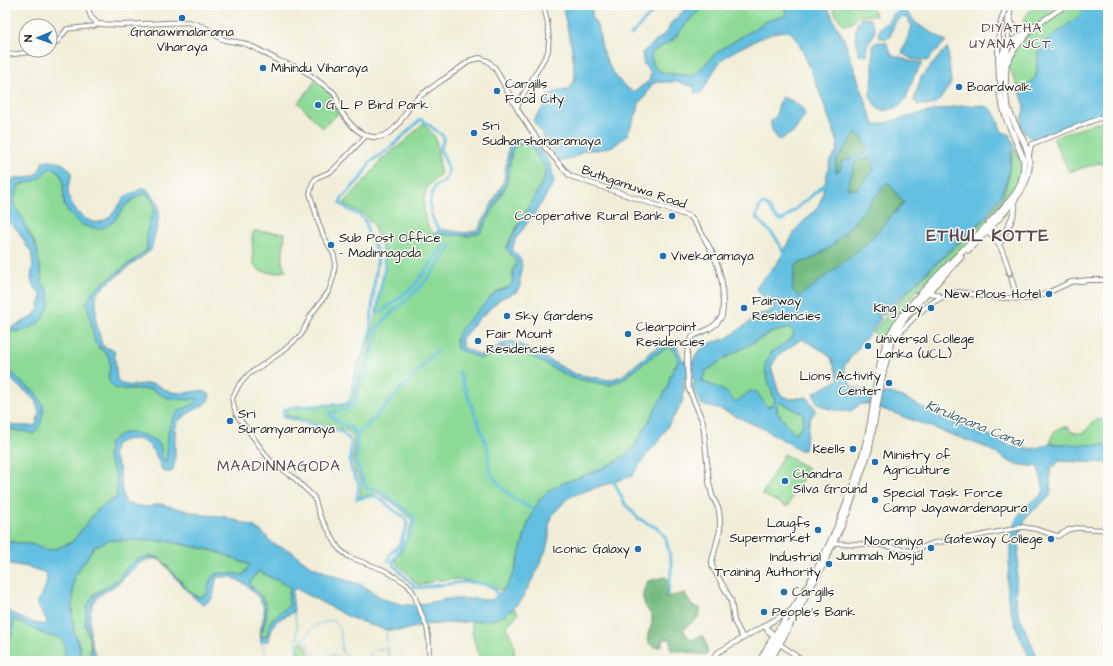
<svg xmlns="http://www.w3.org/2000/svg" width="1113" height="666" viewBox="0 0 1113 666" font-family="'Architects Daughter',sans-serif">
  <rect width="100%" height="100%" fill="#fdfcf7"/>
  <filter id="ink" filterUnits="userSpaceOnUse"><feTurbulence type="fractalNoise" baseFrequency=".025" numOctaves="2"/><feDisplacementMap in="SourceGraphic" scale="8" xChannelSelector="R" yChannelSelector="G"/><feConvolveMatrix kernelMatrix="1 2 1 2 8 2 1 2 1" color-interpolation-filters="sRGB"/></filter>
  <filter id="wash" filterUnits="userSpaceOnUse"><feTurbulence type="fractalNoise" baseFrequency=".012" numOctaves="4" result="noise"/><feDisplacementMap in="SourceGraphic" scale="16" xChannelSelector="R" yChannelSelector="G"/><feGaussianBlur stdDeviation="0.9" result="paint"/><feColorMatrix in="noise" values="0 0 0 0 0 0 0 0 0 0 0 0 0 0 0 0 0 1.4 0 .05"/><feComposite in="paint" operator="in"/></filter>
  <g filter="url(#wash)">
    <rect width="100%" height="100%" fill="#f1edd8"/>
    <g fill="#8dda97" stroke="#547b5a">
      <path d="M705,5H784L786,14L785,16L767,21L717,52L696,74L691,76L664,73L658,70L654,66L651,57L652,52L673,40L691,18Z"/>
      <path d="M831,5H872L876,16L858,15L852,23L846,25C838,21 835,13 831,5Z"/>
      <path d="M1034,5H1094L1039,46L1036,76L1021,94L1007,63L1027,34L1022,30L1024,19Z"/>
      <path d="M316,80L333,94L340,112L322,128L310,115L298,103Z"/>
      <path d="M1108,119V166L1099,163L1069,172L1053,138Z"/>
      <path d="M423,123C427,128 432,132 435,137C437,140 441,171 440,174C438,178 432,181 429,185C423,193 423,209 425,218C426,224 430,229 434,234L469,236L481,232L507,183L512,150C517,144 522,144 529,145L534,150L537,156L545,167L544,179L509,241V253L514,258L517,263L513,270V281L509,287L496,292L463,326L458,349L485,358L503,348L510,347L523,352L572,378L610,385L625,378L650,358L668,347L674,350L678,361L670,376L668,387L633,449L617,461L601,469L561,484L528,523L515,571L506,587L501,590L476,582L457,579L438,580L420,585L416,584L408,574L396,563L395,557L401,552L412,522C404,509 390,501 378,493L360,497L362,482L355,471L353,462L354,439L347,431L330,425L285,415L288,408L349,405L354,399L357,379L369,351L385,265L382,249L373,224L365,215L349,207L344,203L369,176L381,160L405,141Z"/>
      <path d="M1016,149L1022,166L1019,179L1013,193L979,231L915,293L895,320L885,341L872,333L914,285L984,220L1002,198L1007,182L1013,151Z"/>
      <path d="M50,168L56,169L62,177L63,183L64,205L71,215L84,226L113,222C121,211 131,194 147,194C161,209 151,213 148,227C146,233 147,242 147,250L93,291L87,303L98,347L109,356L110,366L108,378L116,389H152L163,396L196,398L197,399L196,403L178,412L168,435V449L166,461H164L163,459L160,444C146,438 134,431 119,436L108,458L116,475L117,497L97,510L72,542L58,548L48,550L36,545L5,541V426C14,433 24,429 33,434L44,410L35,392L20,381L5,365V331C11,331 18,332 24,330C39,326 52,312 49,295C49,290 44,286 41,282L42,280L35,243L24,224L23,219L17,210L13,202L19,185L36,180Z"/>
      <path d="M254,231L285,233L282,263L286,271L273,273L260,271L253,263L252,237Z"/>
      <path d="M790,328L794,332L792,338L772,352L766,374L775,401L773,405L767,407L750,391L739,400L734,402L702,381L706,371L727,357L770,333Z"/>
      <path d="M780,402L803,414V424L796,433L792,431L777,412V405Z"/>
      <path d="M1095,420H1108V445L1050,444C1052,431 1055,427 1069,427L1070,431C1084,437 1086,430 1095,420Z"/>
      <path d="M784,454L808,468L787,507L762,494Z"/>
      <path d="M109,540L166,541L215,551L250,565L243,575L220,573L210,580L208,594L199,597L191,593L160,558L151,556L127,567L120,578L94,594C92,602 85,618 86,625C87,640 94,642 89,659L85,661H80V648L74,631L72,612L74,577L94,547Z"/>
      <path d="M258,571L290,587L288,599L290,605C283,611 267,627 267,636L262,637L261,634L265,622V601L249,584Z"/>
      <path d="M514,608L518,614L506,627C514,640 515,646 514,661H482C477,649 470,634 472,621C491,620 498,620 514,608Z"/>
      <path d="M14,618C25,625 37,631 49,636C53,637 58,635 61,639C66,646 65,653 65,661H5V641C14,637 13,628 14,618Z"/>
      <path d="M301,640C306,643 308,654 313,661H296C299,654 297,646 301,640Z"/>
    </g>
    <g fill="#72ba80" stroke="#476b4e">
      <path d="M855,134L862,137L867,147L866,153L841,162V170L836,172V161Z"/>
      <path d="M872,158L874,170L857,189L847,190L856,160Z"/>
      <path d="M888,182L904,202L863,247L799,297L792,290L795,267L799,263L810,260L833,245L850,227Z"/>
      <path d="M665,577L669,580L666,595L667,597L685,593L692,606L700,608C702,621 689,621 684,630L685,633L691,640L701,636L705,638L708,653L705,655L671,650V640L669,639L662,640V646L661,647C656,647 650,647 648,641C645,635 653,627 652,618C651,614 651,615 649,612C641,600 641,593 648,581Z"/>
    </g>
    <g fill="#63bfe1" stroke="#406e7e" fill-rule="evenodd">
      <path d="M562,5H593C590,18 594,18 598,28C600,33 600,39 601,44C606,63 616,83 634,92L649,81L651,72L644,65L642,53L668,31L670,24L690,5H705L691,18L673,40L652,52L651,57L654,66L658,70L664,73L691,76L696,74L717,52L767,21L785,16L786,14L784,5H827L835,23L844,39L874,125H877C897,120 978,95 992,110C997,115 999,126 1002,132L1009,134L1015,147L1012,150L1007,180L1000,198L982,221L917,281L884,315L878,314V316L881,317V319L844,366L846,374L852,387L858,388L864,391L871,393H891L905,398L943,418L968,429L992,436L1014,447L1032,449L1050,444L1108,445V463L1058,461L1056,465L1051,467L1050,478L1051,490L1050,496L1026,517L1020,534L1015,601L1020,618L1039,661H1031L1017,630L1012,614L1008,599L1007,584L1013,527L1017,517L1024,508L1032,501L1039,497L1042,494L1044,489L1038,467L1014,464L985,447L869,404H861L849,412C837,410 814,410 814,393L838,380V377L831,358L825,352L802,339L778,355L771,367L778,390L782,396L791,399L807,397L816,410L810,419L804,450H800L766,430L722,410L702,405L693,390L692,384L696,381L692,378L685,376L683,400L678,410L657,443L645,457L632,476L579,493L568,498L553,514L549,525V537L546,550L533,578L521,601L505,615L491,620L423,625L405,630H386L351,618L295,588L292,593L294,612C275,621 273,621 269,641L261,642L260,632L264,615V608L259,598L245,584L232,577H217C214,584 215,593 212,599C210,601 206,604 204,604C196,604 168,569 162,561C158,559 154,558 150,559C137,562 130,573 121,581C112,589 100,592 94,602C87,612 89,647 97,656C100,659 104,660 108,661H85L89,659L91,651V641L85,624L87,606L94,595L120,578L127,567L138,559L151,556L160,558L191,593L199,597L207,594C208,590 208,585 210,581C214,568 233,574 243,575L250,565L215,551L166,541L110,540L94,547L74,577L72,612L74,631L80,648V661H65C65,653 66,646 61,639C58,636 53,637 49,636C37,631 26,625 14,619C13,628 14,637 5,641V629L9,611C17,616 39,628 47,623C46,616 40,611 37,605C41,591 49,588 46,573L28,567L5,563V541L36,545L48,550L58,548L72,542L97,510L117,497L116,475L108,458L109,443C114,439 119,434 126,433C135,432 152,436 159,444C161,447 162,454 163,459L164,461H166C169,445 165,425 177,413C183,407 194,407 197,399L195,398L190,400L172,399L163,396L152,389H116C105,379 109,379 110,366C110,362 109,359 109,356L95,343L87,303L93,291L147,250C147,242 146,233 148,227C151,213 161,209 147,194H142L128,203L113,222L105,227L98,229L84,226L72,217L64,205L63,183L62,177L56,169L50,168L37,180L19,185L13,202L17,210L23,219L24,224L37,248L42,280L41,282C44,286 49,290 49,295C52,312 39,326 24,330C18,332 11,331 5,331V328L13,327L32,317L38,310L41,298V295L33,285L31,279L33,264L31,251L26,246L25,242L16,228L5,220V190L8,184L15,178C32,178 38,178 43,161C52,161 63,161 69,169C75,175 68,183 68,190C68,205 88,230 105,220C115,214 119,203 127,195L136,192L141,187L147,189L158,202L159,212L158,223L151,250L108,283L96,295V322L102,345L105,347L114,350L117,379C126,391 141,382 153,384C157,384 161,388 164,389C170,392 176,393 183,393C191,393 203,387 210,395C208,410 182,410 176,426C173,437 178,467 171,472H165L162,470C156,456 152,440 135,439C127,439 122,440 115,445L113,455L119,467L122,491L125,502L127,504L147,507L160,504L204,515L222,516L253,526L263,533L273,544L291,551L309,565L339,578L362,585L383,599L404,605H414L448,599H473L492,600L506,587L515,571L528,523L539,500L548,491L561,484L601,469L617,461L633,449L668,387L670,376L678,361L674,350L668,347L650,358L625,378L610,385L572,378L523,352L510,347L503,348L485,358H479L457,349L456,338L463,326L496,292L509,287L513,281V270L517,263L506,248L544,179L545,167L537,156L534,150L529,145C522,144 517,144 512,150L507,183L481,232L469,236L434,234L439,229L466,233L478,230L504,181L509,145C518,140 525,141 535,144L551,165L554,182L541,204L515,240L512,250C529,265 518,268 520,286L516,292L500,299L478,320L462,338V344L463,347L479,355H485L500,345L508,342H515L575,374L609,380L622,376L652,351L666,342L676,344L683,361L693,363V360L702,348L711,343L725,339L736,332L760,314L766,313L774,308V306L757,291L756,287L778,262L797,228L817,208L822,197L830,160L836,153L838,143C832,127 801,36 790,32C779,29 765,36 755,41C744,46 730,52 721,61C714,68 708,83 702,92L699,94L695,93L694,87L678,82H657L652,84L645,97L639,103L638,110L627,135L614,146L597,150H585L576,156L564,161H560L533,120L543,108L546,99L550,94L562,90H569L575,78L572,48ZM855,134L862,137L867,147L866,153L841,162L840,170L836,172V161ZM871,158L874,170L857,189H847L856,160ZM888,182L904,203L863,247L799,297L792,290L795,267L799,263L810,260L833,245L850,227ZM790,328L794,332L792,338L772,352L765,364L766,374L775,401L773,405L767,407L757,392L750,391L739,400L734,402C729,390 713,386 702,381L706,371L727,357L770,333ZM780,402L803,414C805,422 802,427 796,433L792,431L777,412V405ZM258,571L290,587L288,599L290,605C277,615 268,618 267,636L262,637C260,632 264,628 265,622C270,602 262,597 249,584Z"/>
      <path d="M1094,5H1108V111L1073,125L1034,139C1027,138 1020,129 1021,122C1021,117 1024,113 1024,106C1024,102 1022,98 1021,94L1036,76L1039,46Z"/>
      <path d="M902,7L904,8L917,24L946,41L927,61L911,59L902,53L912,26L905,17C894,18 893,28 890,37L886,39L878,37L880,27L887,23L892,15Z"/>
      <path d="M861,17L870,19L875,29L874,34L867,46V56L859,55C856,40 852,31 861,17Z"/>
      <path d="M879,42H886L892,55L901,57L908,61L923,63L914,76L906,98L900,106L889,110L882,111L876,107L870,95L873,77V46L875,43Z"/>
      <path d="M948,49L951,83L948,88L938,102L932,105H918L914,101L921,77L945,50Z"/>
      <path d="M781,97C793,101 802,103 805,115L794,132L779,140C773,133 771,130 771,121L776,116Z"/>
      <path d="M5,365L20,381L35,392L43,405C44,415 41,428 33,434C23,429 15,433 5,426V422L16,426H35C52,392 5,390 5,365Z"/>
    </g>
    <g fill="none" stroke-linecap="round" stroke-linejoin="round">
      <g stroke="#63bfe1" stroke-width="1">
        <path d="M386,630L389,661"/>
        <path d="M297,640L301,637C311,643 307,655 323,660L333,654L342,661"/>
        <path d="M305,640C311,625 317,625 331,620C343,626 341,641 342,652L354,661"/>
        <path d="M261,642L269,661"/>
        <path d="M290,661L296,654L297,627L294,612"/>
        <path d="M366,661L374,650L387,648"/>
      </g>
      <g stroke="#63bfe1" stroke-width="3">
        <path d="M1078,5L1084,13"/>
        <path d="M631,35L659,5"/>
        <path d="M452,245C442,259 432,275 420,287C407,301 391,311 379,326L365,377L359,379C356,406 359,408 330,413V416L340,423L351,428L357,435L356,462L367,489L379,490L412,515L415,522L413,529L392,562C396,569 410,581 416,588C442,586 467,577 493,587L499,597"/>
        <path d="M384,251L385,268L379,295L378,312L380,313L415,285L446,243"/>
        <path d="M784,253L776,238L756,217L759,208L762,204C774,205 769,219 783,220L824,185"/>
        <path d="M459,372L488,449L490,472L500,486L513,498L534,510"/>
        <path d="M356,434L366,427L438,350"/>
        <path d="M613,480L625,504L639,519L659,529L666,539L672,565L668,594"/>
        <path d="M388,561L390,554L400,544L407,526L406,520L403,516L395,511L378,497L372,496L357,499L359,483L352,471L350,463L351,441L342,432L284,417L283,412L285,409L294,407L346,404L350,401L352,395L354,377L364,353L370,335L374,286L378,257L376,249L368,234L366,222L361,216L349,210L340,203L342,198L361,178L370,162L388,150L421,119L442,135L444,138L440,149C443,156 453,172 446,179C443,182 439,184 435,186C428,202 428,215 439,229"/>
      </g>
    </g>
  </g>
  <g filter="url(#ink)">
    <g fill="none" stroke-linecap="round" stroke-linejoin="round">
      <defs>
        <g id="minor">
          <path d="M50,48L58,41L67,29L94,26L98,24"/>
          <path d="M5,61L8,55L46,50"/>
          <path d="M517,109L520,100L548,52L549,36L547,20L543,5"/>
          <path d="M366,136L332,171L316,178L312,184L310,194L318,221L323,235L334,255L335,261L334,275L329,291L311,315L301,335L283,351L249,374L239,385L232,399L236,414L269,459L277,466L292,476L314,497L320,516L339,549L349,557L384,570L407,584L413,592L427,628L429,642V661"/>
          <path d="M1029,156L1031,146L1032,144L1108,115"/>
          <path d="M834,543L879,545L913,551L933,543L972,537L1023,527L1035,529L1058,536L1068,530L1076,528L1108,530"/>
          <path d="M780,644L803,661"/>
        </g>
        <g id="major">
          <path d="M87,5L91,17L98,24L121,25L189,22L204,27L222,39L229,41L243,43L255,48L279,61L302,69L334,93C338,99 338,107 342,113C355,133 376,148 396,127C402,120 406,111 412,104C419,95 429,90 438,83C449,76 460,68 471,60L480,58L488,61L495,68L519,112L535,136L570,176L691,217L701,232L713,254L718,266L722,283L723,306L722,316L716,324L709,329L693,336L688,345L687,356L688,387L703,422L709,482L712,495L719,510L720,522V530L712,561V566L731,600L734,621L743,638"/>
          <path d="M1009,13L1012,24L1019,30L1025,29L1037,24"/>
          <path d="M1038,24L1066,5"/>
          <path d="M1026,35L1040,22"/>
          <path d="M999,38C1002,54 1012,45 1020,39"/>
          <path d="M1008,43L1028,31"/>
          <path d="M1008,43V18L1012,5"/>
          <path d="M999,79C998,52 995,31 1007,5"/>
          <path d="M985,229C990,233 995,237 998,243C1007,257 1012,282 1017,298"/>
          <path d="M895,338C912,319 932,296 959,292L989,297L1030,299L1045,294L1071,282L1089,280H1108"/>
          <path d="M713,661L715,655L720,651L792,610"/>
        </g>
        <g id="highway">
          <path d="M1008,61L1015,48L1027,34"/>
          <path d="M999,244C1004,233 1018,213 1014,202"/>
          <path d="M968,250C979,239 990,228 1000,217C1018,197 1037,176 1026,147C1020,131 1008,116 1006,99C1004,81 1006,62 1008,44"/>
          <path d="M929,292L939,296"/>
          <path d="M766,625L767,629L774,636"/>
          <path d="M760,661C765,652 769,643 775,635C780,626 787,619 792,610C817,575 839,526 853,486C860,466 866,445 870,425C877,389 877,348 900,318C927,283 961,254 991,221C1000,211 1011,201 1018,189C1023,180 1024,170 1024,160L1007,120L1001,100L1000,94L1002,56L1005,47L1008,43"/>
          <path d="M765,661L786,624"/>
          <path d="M770,661L823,565L848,511L869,450L883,373L891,342L901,324L910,311L961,257"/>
        </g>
      </defs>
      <use href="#minor" stroke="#86847a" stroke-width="5.5"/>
      <use href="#major" stroke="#86847a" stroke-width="6"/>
      <use href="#highway" stroke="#86847a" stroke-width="7"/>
      <use href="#minor" stroke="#fff" stroke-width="3.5"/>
      <use href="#major" stroke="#fff" stroke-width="4"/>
      <use href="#highway" stroke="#fff" stroke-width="5"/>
    </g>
    <defs><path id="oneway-chevron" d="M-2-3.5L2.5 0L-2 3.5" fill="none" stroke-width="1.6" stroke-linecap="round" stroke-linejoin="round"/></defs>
    <use stroke="#999" href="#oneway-chevron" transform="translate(1010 274) rotate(73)"/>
  </g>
  <g fill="#1f6fb2" stroke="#fdfcf7" stroke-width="1.5">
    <circle cx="182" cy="18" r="4"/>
    <circle cx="263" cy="68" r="4"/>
    <circle cx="959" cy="87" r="4"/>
    <circle cx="497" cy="91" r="4"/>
    <circle cx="318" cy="105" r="4"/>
    <circle cx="474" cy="133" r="4"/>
    <circle cx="672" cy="216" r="4"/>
    <circle cx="331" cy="245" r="4"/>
    <circle cx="663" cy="256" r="4"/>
    <circle cx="1049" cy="294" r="4"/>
    <circle cx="744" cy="308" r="4"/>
    <circle cx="931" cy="308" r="4"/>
    <circle cx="507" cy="316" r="4"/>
    <circle cx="628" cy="334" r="4"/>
    <circle cx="478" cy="341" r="4"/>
    <circle cx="868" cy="346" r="4"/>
    <circle cx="889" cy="383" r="4"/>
    <circle cx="230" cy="421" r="4"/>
    <circle cx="853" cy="449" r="4"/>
    <circle cx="875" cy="462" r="4"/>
    <circle cx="785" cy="481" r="4"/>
    <circle cx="875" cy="500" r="4"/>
    <circle cx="818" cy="530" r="4"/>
    <circle cx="1051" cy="539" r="4"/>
    <circle cx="931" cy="548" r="4"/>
    <circle cx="638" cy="549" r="4"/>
    <circle cx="829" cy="564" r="4"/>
    <circle cx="784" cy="592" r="4"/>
    <circle cx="764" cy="612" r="4"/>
  </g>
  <g text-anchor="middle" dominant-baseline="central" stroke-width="3" stroke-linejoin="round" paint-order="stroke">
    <g font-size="13" fill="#1c1c1c" stroke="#fdfcf7" text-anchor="start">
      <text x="182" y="32" text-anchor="middle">Gnanawimalarama<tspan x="182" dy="15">Viharaya</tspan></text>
      <text x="271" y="68">Mihindu Viharaya</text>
      <text x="505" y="84">Cargills<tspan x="505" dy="15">Food City</tspan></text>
      <text x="967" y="87">Boardwalk</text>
      <text x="326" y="105">G L P Bird Park</text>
      <text x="482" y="126">Sri<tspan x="482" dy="15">Sudharshanaramaya</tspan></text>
      <text x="664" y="216" text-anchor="end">Co-operative Rural Bank</text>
      <text x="339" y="238">Sub Post Office<tspan x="339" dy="15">- Madinnagoda</tspan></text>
      <text x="671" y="256">Vivekaramaya</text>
      <text x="1041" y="294" text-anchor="end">New Plous Hotel</text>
      <text x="752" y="301">Fairway<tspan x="752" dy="15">Residencies</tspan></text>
      <text x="923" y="308" text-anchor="end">King Joy</text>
      <text x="515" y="316">Sky Gardens</text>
      <text x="636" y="327">Clearpoint<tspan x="636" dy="15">Residencies</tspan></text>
      <text x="486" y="334">Fair Mount<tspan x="486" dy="15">Residencies</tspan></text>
      <text x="876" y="339">Universal College<tspan x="876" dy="15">Lanka (UCL)</tspan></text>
      <text x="881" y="376" text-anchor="end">Lions Activity<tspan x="881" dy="15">Center</tspan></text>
      <text x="238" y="414">Sri<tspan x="238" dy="15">Suramyaramaya</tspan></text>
      <text x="845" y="449" text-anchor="end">Keells</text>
      <text x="883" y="455">Ministry of<tspan x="883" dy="15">Agriculture</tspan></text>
      <text x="793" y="474">Chandra<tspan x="793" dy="15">Silva Ground</tspan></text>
      <text x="883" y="493">Special Task Force<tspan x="883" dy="15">Camp Jayawardenapura</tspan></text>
      <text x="810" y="523" text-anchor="end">Laugfs<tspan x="810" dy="15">Supermarket</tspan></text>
      <text x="1043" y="539" text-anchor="end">Gateway College</text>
      <text x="923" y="541" text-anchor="end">Nooraniya<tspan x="923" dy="15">Jummah Masjid</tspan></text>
      <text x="630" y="549" text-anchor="end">Iconic Galaxy</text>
      <text x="821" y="557" text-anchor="end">Industrial<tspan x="821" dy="15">Training Authority</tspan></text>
      <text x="792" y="592">Cargills</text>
      <text x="772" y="612">People's Bank</text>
    </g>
    <g font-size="13" fill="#1c1c1c" stroke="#fdfcf7">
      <text transform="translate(634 187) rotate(19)">Buthgamuwa Road</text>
    </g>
    <g font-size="14" letter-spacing="1" fill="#59464e" stroke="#fdfcf7">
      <text x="1012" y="28">DIYATHA<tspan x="1012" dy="16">UYANA JCT.</tspan></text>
    </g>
    <g font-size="14" font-style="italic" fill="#385d6b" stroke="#fdfcf7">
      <text transform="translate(974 424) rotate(22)">Kirulapana Canal</text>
    </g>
    <g font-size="15" letter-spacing="1" fill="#59464e" stroke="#fdfcf7">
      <text x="279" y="466">MAADINNAGODA</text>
    </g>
    <g font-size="17" font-weight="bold" letter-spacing="1" fill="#59464e" stroke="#fdfcf7">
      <text x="988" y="236">ETHUL KOTTE</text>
    </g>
  </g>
  <rect width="1113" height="666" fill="none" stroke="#fdfcf7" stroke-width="20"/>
  <g transform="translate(38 38) rotate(268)"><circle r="19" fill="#fdfcf7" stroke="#a3a29f"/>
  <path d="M0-3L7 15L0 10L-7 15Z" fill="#1f6fb2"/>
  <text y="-6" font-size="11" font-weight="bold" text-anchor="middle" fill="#1c1c1c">N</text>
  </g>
</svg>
